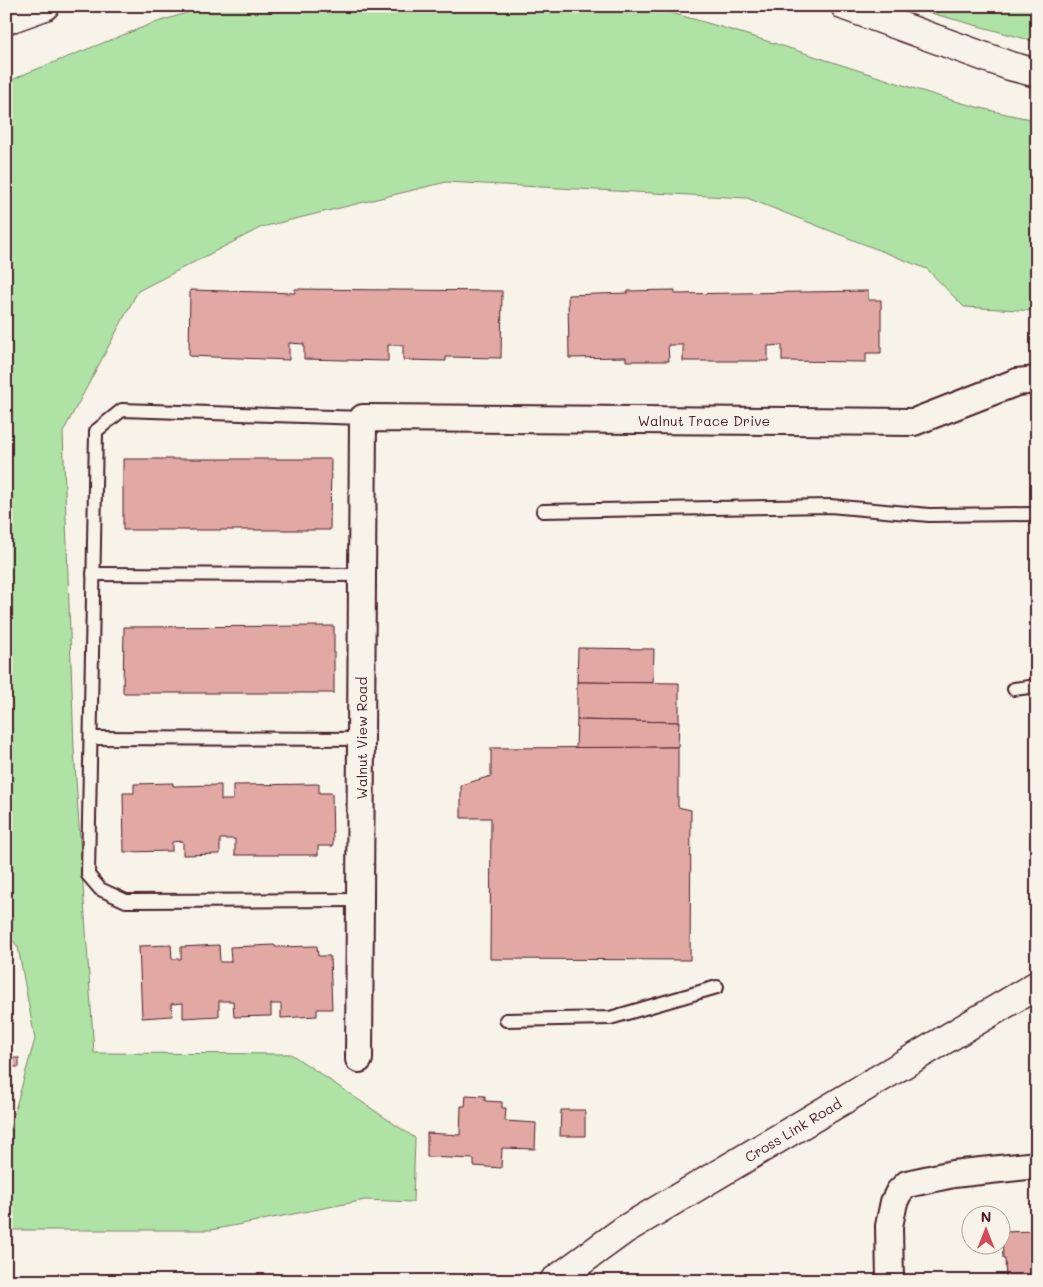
<svg xmlns="http://www.w3.org/2000/svg" width="1043" height="1287" viewBox="0 0 1043 1287" font-family="Mali,sans-serif">
  <rect width="100%" height="100%" fill="#f7f3e8"/>
  <filter id="ink" filterUnits="userSpaceOnUse"><feTurbulence type="fractalNoise" baseFrequency=".02" numOctaves="2"/><feDisplacementMap in="SourceGraphic" scale="10" xChannelSelector="R" yChannelSelector="G"/><feConvolveMatrix kernelMatrix="1 2 1 2 8 2 1 2 1" color-interpolation-filters="sRGB"/></filter>
  <g filter="url(#ink)">
    <g fill="#afe3a5" stroke="#7c8168">
      <path d="M209,6H645C724,26 801,52 879,77C930,94 983,111 1037,120V311L964,307L927,269L747,198L446,182L262,227L138,291L63,432L74,749L94,1053L291,1054L415,1138L413,1202L365,1200L211,1230H6V1142L35,1039L18,947L6,932V83L27,73L151,24Z"/>
      <path d="M905,6H1037V42Z"/>
    </g>
    <g fill="#e2a8a3" stroke="#4a1f2b">
      <path d="M295,289L502,291L501,358L446,357V361L403,360V345H388V361L304,359V344L289,343V360L189,356L190,290L295,293Z"/>
      <path d="M675,290V294L868,291V300H881V353H866V362L782,361V345L768,346V361H683V345H668L669,361H626V357L569,358L568,295L628,293V291Z"/>
      <path d="M123,459H331L330,530H123Z"/>
      <path d="M334,626V693H123L124,627Z"/>
      <path d="M578,648L654,649L653,683L577,682Z"/>
      <path d="M577,682L679,683V722L577,720Z"/>
      <path d="M577,720L679,722L678,747L576,748Z"/>
      <path d="M678,747V807L691,810L690,960L490,959L491,818H461V785L491,776V748Z"/>
      <path d="M173,783V786L221,785V800H233V785L319,784V793H332L333,846H318V855H235V839H220V854L183,855V841L172,842V851L124,852L123,793H134V784Z"/>
      <path d="M171,945L172,959H181V947L219,945L220,962H231L230,947L275,945V947L317,946L318,956H330L332,1009H317V1016L281,1018V1004H271V1016L234,1017L233,1001H219V1016L183,1018V1003L171,1004L172,1016L142,1018L139,946Z"/>
      <rect x="6" y="1058" width="13" height="9"/>
      <path d="M466,1095L485,1096V1101L502,1102V1108H506L505,1121L536,1123L535,1149L502,1148L501,1168L474,1166V1159L427,1157V1133L460,1135L461,1106H465Z"/>
      <path d="M561,1110H585V1136H560Z"/>
      <path d="M1037,1231V1281H1006L1005,1259H1003L1002,1232Z"/>
    </g>
    <g fill="none" stroke-linecap="round" stroke-linejoin="round">
      <defs>
        <g id="lane">
          <path d="M543,511L830,506L929,515L1037,514"/>
          <path d="M93,574L362,575"/>
          <path d="M1014,689L1037,686"/>
          <path d="M91,738L361,739"/>
          <path d="M360,900L126,901L100,889L88,875L96,431L122,410L363,418"/>
          <path d="M506,1020L610,1018L717,987"/>
        </g>
        <g id="street">
          <path d="M359,1059L363,418L914,422L1017,382L1037,380"/>
          <path d="M890,1281L889,1226L894,1202L899,1192L907,1184L953,1174L1037,1165"/>
        </g>
        <path id="secondary" d="M554,1281L624,1230L1037,985"/>
        <g id="highway">
          <path d="M845,6L1010,66L1037,73"/>
          <path d="M6,20L45,6"/>
        </g>
      </defs>
      <use href="#lane" stroke="#4a1f2b" stroke-width="16"/>
      <use href="#street" stroke="#4a1f2b" stroke-width="30"/>
      <use href="#secondary" stroke="#4a1f2b" stroke-width="31"/>
      <use href="#highway" stroke="#4a1f2b" stroke-width="31"/>
      <use href="#lane" stroke="#f7f3e8" stroke-width="12"/>
      <use href="#street" stroke="#f7f3e8" stroke-width="26"/>
      <use href="#secondary" stroke="#f7f3e8" stroke-width="28"/>
      <use href="#highway" stroke="#f7f3e8" stroke-width="28"/>
    </g>
  </g>
  <g text-anchor="middle" dominant-baseline="central" stroke-width="4" stroke-linejoin="round" paint-order="stroke">
    <g font-size="14" fill="#4a1f2b" stroke="#f7f3e8">
      <text x="704" y="420">Walnut Trace Drive</text>
      <text transform="translate(361 738) rotate(-90)">Walnut View Road</text>
      <text transform="translate(793 1130) rotate(-31)">Cross Link Road</text>
    </g>
  </g>
  <rect width="1043" height="1287" fill="none" stroke="#f7f3e8" stroke-width="25"/>
  <rect x="12" y="12" width="1018" height="1262" fill="none" stroke="#4a1f2b" stroke-width="2" filter="url(#ink)"/>
  <g transform="translate(986 1230)"><circle r="24" fill="#f7f3e8" stroke="#b29e9c"/>
  <path d="M0-4L9 19L0 12L-9 19Z" fill="#d1495b"/>
  <text y="-8" font-size="14" font-weight="bold" text-anchor="middle" fill="#4a1f2b">N</text>
  </g>
</svg>
